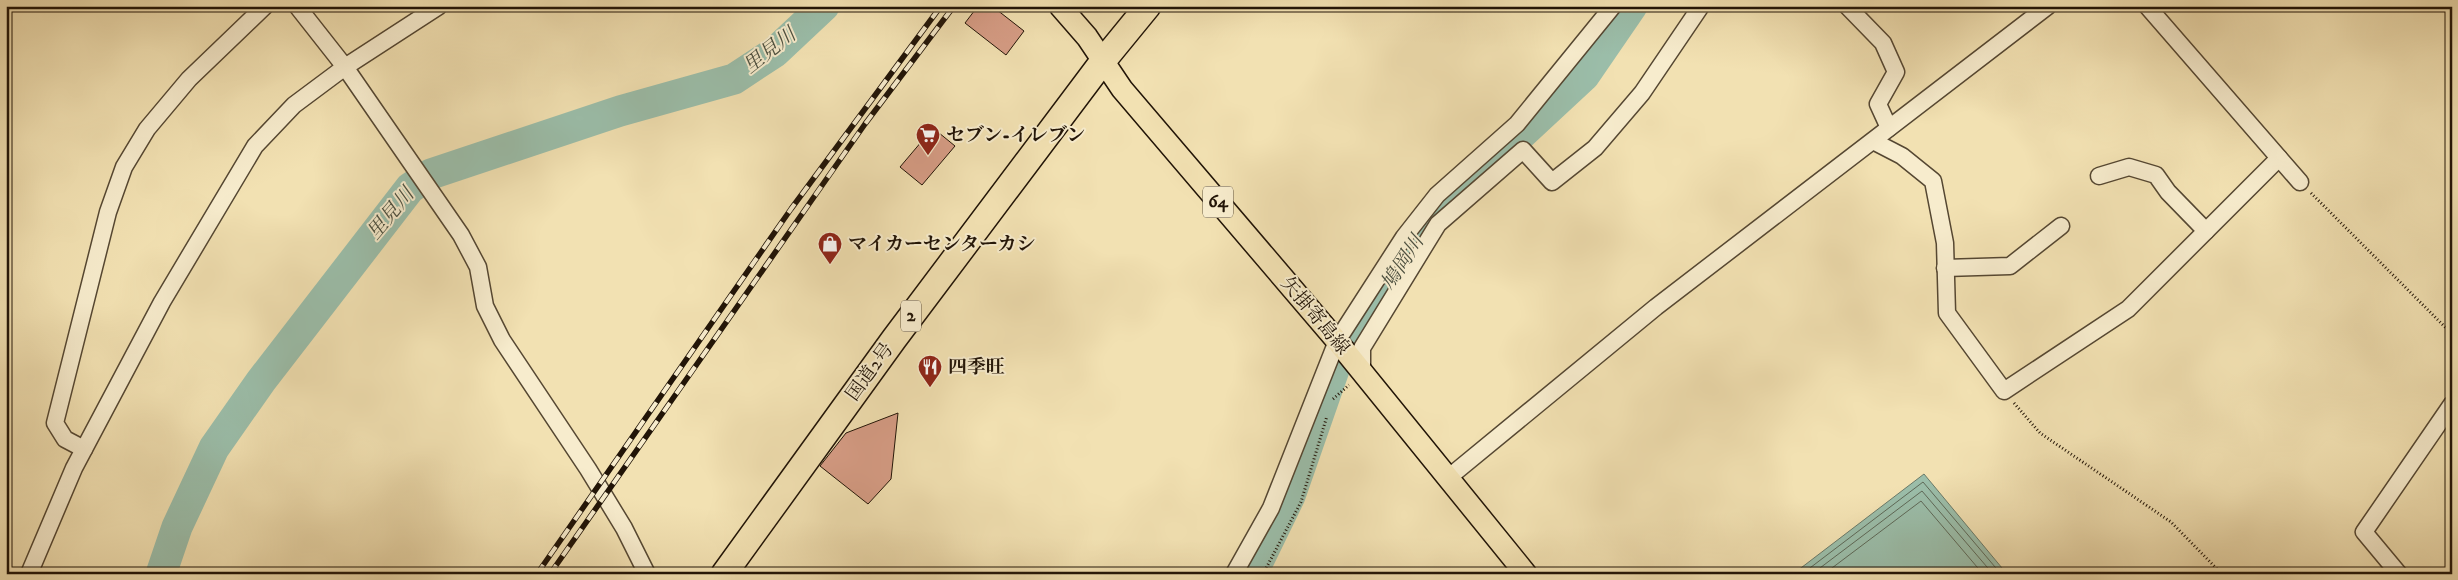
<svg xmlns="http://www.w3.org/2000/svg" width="2458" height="580" viewBox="0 0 2458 580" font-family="'IM FELL DW Pica','Noto Serif JP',serif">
  <rect width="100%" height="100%" fill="#f2e1b2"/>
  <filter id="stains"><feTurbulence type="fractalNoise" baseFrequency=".004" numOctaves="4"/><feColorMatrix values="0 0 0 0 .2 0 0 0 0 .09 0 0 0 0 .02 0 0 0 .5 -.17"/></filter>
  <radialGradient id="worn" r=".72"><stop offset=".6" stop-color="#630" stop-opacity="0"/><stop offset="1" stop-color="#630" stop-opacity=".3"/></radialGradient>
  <path fill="#9bbeaa" stroke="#6a7a69" d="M1924,474L2007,574H1793Z"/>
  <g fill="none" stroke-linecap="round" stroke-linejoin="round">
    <g stroke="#5e6958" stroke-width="1">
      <path d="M1802,574L1923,482L2001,574"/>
      <path d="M1812,574L1922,491L1993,574"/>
      <path d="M1824,574L1921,501L1983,574"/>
    </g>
    <g stroke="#9bbeaa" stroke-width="31">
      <path d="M161,574L177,527L214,448L261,381L410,188L431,174L620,111L734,79L775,52L824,6"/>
      <path d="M1252,574L1290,496L1335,367L1435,214L1584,76L1632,6"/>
    </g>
  </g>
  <g fill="#d79d86" stroke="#211407">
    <path d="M978,6H992L1024,31L1006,55L965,23Z"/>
    <path d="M933,128L955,146L922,185L900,167Z"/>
    <path d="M898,413L891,479L868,504L820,466L846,433Z"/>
  </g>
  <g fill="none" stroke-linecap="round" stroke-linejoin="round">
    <defs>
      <g id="minor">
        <path d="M297,6L345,67L461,235L478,267L485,306L502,340L588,469L624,528L647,574"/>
        <path d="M1847,6L1883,43L1896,72L1878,104L1889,128"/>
        <path d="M2147,6L2300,182"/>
        <path d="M1873,141L1902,156L1933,181L1945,243L1947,313L2004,391L2128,309L2279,158"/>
        <path d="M2099,176L2129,167L2156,175L2168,192L2206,231"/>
        <path d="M1945,268L2010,266L2061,226"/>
        <path d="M1362,373V348L1438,224L1523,150L1552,182L1595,148L1642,93L1701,6"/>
        <path d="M84,449L65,439L55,423L108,212L124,167L147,129L189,79L265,6"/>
        <path d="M1448,478L1656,307L2048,6"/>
        <path d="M29,574L74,468L162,302L255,146L294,105L345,67L439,6"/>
        <path d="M1234,574L1271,508L1337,341L1404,237L1437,195L1517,124L1613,6"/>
        <path d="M2399,574L2364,532L2452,404"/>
      </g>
      <path id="major" d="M1060,6L1087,37L1122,89L1337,341L1526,574"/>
      <path id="highway" d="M724,574L894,339L1103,61L1148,6"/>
    </defs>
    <use href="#minor" stroke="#554732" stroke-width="19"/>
    <use href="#major" stroke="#211407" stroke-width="24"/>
    <use href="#highway" stroke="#211407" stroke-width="28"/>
    <g stroke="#211407" stroke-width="3" stroke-dasharray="1 2.5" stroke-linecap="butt">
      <path d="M2311,193L2452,334"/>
      <path d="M1333,399L1349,385"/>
      <path d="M2014,403L2040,433L2171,522L2222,574"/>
      <path d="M1263,574L1301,502L1327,416"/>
    </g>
    <use href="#minor" stroke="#f7eccd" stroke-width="16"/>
    <use href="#major" stroke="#f2e1b2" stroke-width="21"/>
    <use href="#highway" stroke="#f2e1b2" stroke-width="25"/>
    <defs>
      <g id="rail">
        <path d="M537,574L791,209L941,6"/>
        <path d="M550,574L865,124L954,6"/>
      </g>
    </defs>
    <use href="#rail" stroke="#211407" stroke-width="5.5"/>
    <use href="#rail" stroke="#f7eccd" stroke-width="4" stroke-dasharray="11" stroke-linecap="butt"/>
  </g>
  <defs>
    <symbol id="supermarket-pin" viewBox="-11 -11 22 30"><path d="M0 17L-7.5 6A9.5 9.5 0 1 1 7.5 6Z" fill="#8f2418" stroke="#f7eccd"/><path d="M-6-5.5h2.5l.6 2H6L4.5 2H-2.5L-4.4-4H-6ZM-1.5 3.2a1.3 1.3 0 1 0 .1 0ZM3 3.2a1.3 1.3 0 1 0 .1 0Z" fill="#fff"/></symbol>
    <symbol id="shop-pin" viewBox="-11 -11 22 30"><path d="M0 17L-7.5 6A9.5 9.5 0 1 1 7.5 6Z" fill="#8f2418" stroke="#f7eccd"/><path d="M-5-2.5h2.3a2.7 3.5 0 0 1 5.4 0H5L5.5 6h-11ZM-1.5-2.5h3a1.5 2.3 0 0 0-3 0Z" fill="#fff"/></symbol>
    <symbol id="restaurant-pin" viewBox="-11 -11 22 30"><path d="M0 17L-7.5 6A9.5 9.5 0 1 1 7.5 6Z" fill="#8f2418" stroke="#f7eccd"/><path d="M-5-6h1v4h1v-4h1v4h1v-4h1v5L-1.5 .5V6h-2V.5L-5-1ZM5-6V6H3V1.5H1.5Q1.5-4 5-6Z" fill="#fff"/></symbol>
  </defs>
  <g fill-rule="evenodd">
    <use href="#supermarket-pin" x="914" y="121" width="28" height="38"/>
    <use href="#shop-pin" x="816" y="230" width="28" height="38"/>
    <use href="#restaurant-pin" x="916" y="353" width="28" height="38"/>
  </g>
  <g text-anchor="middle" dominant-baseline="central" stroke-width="4" stroke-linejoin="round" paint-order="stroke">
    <g fill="#f7eccd" stroke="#615542" stroke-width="1">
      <rect x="1203" y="186.5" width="30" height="31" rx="4"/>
      <rect x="901" y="300.5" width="20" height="31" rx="4"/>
    </g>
    <g font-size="18" font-weight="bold" fill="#211407">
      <text x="1218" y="202">64</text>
      <text x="911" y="316">2</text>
    </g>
    <g font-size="19" font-weight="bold" fill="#211407" stroke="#f7eccd" text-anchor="start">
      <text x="946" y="135">セブン-イレブン</text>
      <text x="848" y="244">マイカーセンターカシ</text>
      <text x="948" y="367">四季旺</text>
    </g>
    <g font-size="19" fill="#211407" stroke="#f7eccd">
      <text transform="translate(1315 316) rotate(50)">矢掛寄島線</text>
      <text transform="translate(870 372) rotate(-54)">国道2号</text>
    </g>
    <g font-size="20" font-style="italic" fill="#4c5040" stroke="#f7eccd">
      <text transform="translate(770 51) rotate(-38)">里見川</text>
      <text transform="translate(391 214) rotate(-50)">里見川</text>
      <text transform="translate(1403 263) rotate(-57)">鳩岡川</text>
    </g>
  </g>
  <rect width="2458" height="580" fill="none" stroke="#f2e1b2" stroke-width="25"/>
  <rect x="8" y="8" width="2443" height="565" fill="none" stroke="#211407" stroke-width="2.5"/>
  <rect x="12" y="12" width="2433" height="555" fill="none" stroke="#211407"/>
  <rect width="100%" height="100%" filter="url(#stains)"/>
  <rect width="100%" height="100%" fill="url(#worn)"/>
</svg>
